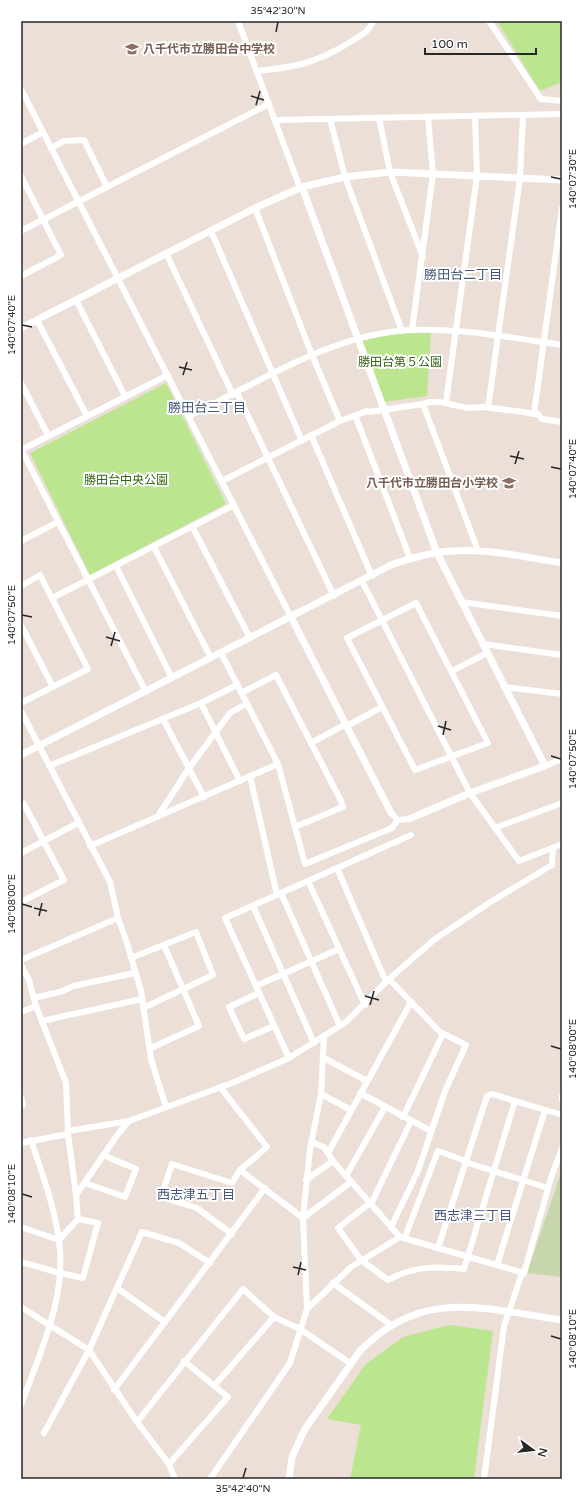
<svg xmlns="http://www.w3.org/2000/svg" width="583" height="1500" viewBox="0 0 583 1500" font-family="'Varela Round','Noto Sans JP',sans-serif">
  <rect width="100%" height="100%" fill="#ebdfd7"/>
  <g fill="#bbe68f">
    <path d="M497,21H562V82L540,91Z"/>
    <path d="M403,332L431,333L427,396L384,402L360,341Z"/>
    <path d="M166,383L226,504L90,575L30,453Z"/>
    <path d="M449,1325L493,1331L474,1479H350L361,1425L327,1419L365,1365L403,1337Z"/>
  </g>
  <path fill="#c8d6ad" d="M562,1170V1277L527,1273Z"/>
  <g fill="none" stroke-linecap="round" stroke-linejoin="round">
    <g stroke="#fff" stroke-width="6">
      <path d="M238,21L300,188"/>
      <path d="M489,21L541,99L562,101"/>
      <path d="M256,71C297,67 317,63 352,41C361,35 369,32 373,21"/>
      <path d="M21,89L291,617"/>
      <path d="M379,118L390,172L423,257"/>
      <path d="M330,119L345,177L402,331"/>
      <path d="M275,120L562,114"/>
      <path d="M21,144L43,132"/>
      <path d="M51,148L64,141L84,140L107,187"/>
      <path d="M21,176L61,255L21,276"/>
      <path d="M255,208L312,355L340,421"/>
      <path d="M21,231L269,104"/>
      <path d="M211,231L302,441"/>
      <path d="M166,253L233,395"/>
      <path d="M76,300L125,396"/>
      <path d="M37,320L87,416"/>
      <path d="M412,330L433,174L428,117"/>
      <path d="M21,383L48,435"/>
      <path d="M237,393L334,596"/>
      <path d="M446,402L477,176L475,116"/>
      <path d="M423,404L478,551"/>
      <path d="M488,408L520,178L523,115"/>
      <path d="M534,414L562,208"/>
      <path d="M355,415L410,558"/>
      <path d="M189,416C258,383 333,333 411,330C461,328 513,338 562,345"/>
      <path d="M311,435L372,576"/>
      <path d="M21,449L146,692"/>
      <path d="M21,450L168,375"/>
      <path d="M222,481L340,421L367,411L369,412L423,404C438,398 453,406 468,408C473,408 478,407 484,407C500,409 517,411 534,414H538L542,419L562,422"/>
      <path d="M193,528L250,638"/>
      <path d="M21,541L58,522"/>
      <path d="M154,547L211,658"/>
      <path d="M116,566L172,678"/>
      <path d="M362,581L470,793L519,861L562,844"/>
      <path d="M21,586L40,575L88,669L21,703"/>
      <path d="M52,598L234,505"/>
      <path d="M461,602L562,616"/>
      <path d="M416,603L488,743L415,770L347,638Z"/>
      <path d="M21,625L53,687"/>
      <path d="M483,644L562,655"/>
      <path d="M221,653L278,764L305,864L392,828L398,820"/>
      <path d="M452,671L487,653"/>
      <path d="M504,687L562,694"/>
      <path d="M241,693L276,675L341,801L343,807L295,827"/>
      <path d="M201,703L240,781"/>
      <path d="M21,711L110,882L118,918L127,943L141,991L151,1059L166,1107"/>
      <path d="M163,719L204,797"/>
      <path d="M347,726L382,707"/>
      <path d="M311,743L346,724"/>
      <path d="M49,766L201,703L237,685"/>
      <path d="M545,766L562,759"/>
      <path d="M250,776L277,895"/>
      <path d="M21,806L24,804L64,880L21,902"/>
      <path d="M391,813L398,820L409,819"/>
      <path d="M158,816L189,768L230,713L246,704"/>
      <path d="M495,828L562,803"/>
      <path d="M90,846L278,764"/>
      <path d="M21,853L78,823"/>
      <path d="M337,868L386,982"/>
      <path d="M308,881L365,1005"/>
      <path d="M281,893L340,1026"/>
      <path d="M253,906L314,1043"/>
      <path d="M131,958L196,932L213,975L143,1008"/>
      <path d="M21,960L118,918"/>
      <path d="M21,965L29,980L36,1006L66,1083L68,1134L76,1195"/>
      <path d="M389,979L440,1032L466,1045L445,1091L418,1171L391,1227"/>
      <path d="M256,986L339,949"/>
      <path d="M259,993L229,1007L244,1039L274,1026"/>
      <path d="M34,998L63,991L73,986L135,973"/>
      <path d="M21,1012L36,1006"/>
      <path d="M42,1021L142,999"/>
      <path d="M151,1048L199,1026L164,945"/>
      <path d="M289,1058L225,918L411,835"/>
      <path d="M324,1058L367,1081"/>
      <path d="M220,1087L267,1147L240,1170L232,1183L172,1164L161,1197L197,1208L232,1234"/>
      <path d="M360,1093L431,1131"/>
      <path d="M321,1094L351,1110"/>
      <path d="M562,1096V1100"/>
      <path d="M21,1097L23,1105H21"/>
      <path d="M403,1117L443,1034"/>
      <path d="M68,1131L129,1121L232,1083L289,1058L346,1022L389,979L435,939L492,901L552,865L553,848"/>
      <path d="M311,1142L324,1147L333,1161L400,1237"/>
      <path d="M21,1143L68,1134"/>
      <path d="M328,1153L411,1002"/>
      <path d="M465,1162L548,1188"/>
      <path d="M240,1170L303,1218L351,1182"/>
      <path d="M346,1176L385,1107"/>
      <path d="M306,1180L333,1161"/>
      <path d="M85,1183L125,1197L136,1169L103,1155"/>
      <path d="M370,1203L338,1228L361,1260L388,1280C414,1266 435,1266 464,1269L515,1101"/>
      <path d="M371,1204L411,1121"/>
      <path d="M21,1227L59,1240L78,1219L76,1195L118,1134L129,1121"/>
      <path d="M405,1237L438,1151L466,1161"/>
      <path d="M438,1248L487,1096L492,1094L562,1115"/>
      <path d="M21,1262L60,1273L83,1278L98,1223L78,1219"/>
      <path d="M497,1265L545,1110"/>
      <path d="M333,1283L391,1325"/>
      <path d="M117,1288L165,1322"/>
      <path d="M21,1307L89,1350L137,1422L169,1464L175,1479"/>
      <path d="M307,1309L351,1267L400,1237L524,1273"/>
      <path d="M214,1386L274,1317"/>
      <path d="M114,1390L265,1188"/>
      <path d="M21,1405C40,1353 67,1297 59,1240C54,1205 42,1173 31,1140"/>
      <path d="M137,1422L243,1289L274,1317L300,1329L350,1363"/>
      <path d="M44,1433L89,1350L142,1232L179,1243L210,1263"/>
      <path d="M169,1464L228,1397L184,1361"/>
      <path d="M210,1479L290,1363L307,1309L303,1218L310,1149L321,1094L324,1037"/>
      <path d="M484,1479L504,1326L521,1276L524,1273L551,1178L562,1148"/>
    </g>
    <g stroke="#fff" stroke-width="7">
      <path d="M302,187L437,553L545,766L470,793L409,819"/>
      <path d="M21,328L255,208L302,187L345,177L390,172L562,180"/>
      <path d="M291,617L391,813"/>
      <path d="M21,755L391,565C411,558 431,552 453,551C489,548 527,558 562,563"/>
      <path d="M289,1479L292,1457L305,1429L360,1351C422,1287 484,1309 562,1320"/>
    </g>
  </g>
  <path fill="none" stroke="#272727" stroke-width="1.5" d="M276,32L278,22M251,96L264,100M256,105L260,91M551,177L561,179M22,325L32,327M179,367L192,370M183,375L187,362M510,456L524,459M515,464L519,451M551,467L561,469M22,615L32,617M106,637L120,641M111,646L115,632M438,726L451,730M443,735L446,721M551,756L561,759M22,904L32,907M34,908L47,911M39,916L42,903M365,996L379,1000M370,1005L374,991M551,1046L561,1049M22,1194L32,1197M293,1267L306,1270M298,1275L301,1262M551,1336L561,1339M243,1478L246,1468"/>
  <defs>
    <symbol id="school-bare" viewBox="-9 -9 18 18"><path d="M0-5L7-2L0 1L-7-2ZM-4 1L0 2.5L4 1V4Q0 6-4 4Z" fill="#8d6e63" stroke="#fff" stroke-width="2.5" paint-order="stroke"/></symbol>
  </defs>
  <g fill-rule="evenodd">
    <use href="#school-bare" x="122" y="39" width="20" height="20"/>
    <use href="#school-bare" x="499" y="473" width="20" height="20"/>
  </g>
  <g text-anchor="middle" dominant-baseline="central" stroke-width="4" stroke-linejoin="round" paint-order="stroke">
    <g font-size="12" font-weight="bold" fill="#785e54" stroke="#fff" text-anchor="start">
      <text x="143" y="49">八千代市立勝田台中学校</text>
      <text x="498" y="483" text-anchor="end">八千代市立勝田台小学校</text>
    </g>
    <g font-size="12" fill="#336714" stroke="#fff">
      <text x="400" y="362">勝田台第５公園</text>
      <text x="126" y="480">勝田台中央公園</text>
    </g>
    <g font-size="13" fill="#45577a" stroke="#fff">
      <text x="463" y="275">勝田台二丁目</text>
      <text x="207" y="408">勝田台三丁目</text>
      <text x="196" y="1195">西志津五丁目</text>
      <text x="473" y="1216">西志津三丁目</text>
    </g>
  </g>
  <rect width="583" height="1500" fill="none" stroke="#ffffff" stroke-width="44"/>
  <g transform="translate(533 1450) rotate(105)" stroke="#ffffff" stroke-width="3" paint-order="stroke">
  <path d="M0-3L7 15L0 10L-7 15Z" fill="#272727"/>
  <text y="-6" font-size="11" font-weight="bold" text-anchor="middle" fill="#272727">N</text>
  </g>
  <path d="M425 48v6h111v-6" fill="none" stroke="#272727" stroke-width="2"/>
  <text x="431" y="48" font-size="12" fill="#272727" stroke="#ffffff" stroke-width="3" paint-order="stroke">100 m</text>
  <rect x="22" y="22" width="539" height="1456" fill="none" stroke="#272727" stroke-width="1.5"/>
  <g font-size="10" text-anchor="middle" fill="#272727">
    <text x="278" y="14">35°42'30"N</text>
    <text transform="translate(572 179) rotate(-90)" y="4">140°07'30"E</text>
    <text transform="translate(11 325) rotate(-90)" y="4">140°07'40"E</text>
    <text transform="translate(572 469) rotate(-90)" y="4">140°07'40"E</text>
    <text transform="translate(11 615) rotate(-90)" y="4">140°07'50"E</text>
    <text transform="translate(572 759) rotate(-90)" y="4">140°07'50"E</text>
    <text transform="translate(11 904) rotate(-90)" y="4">140°08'00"E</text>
    <text transform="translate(572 1049) rotate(-90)" y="4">140°08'00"E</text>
    <text transform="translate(11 1194) rotate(-90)" y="4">140°08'10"E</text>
    <text transform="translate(572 1339) rotate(-90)" y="4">140°08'10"E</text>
    <text x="243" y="1492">35°42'40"N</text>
  </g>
</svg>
